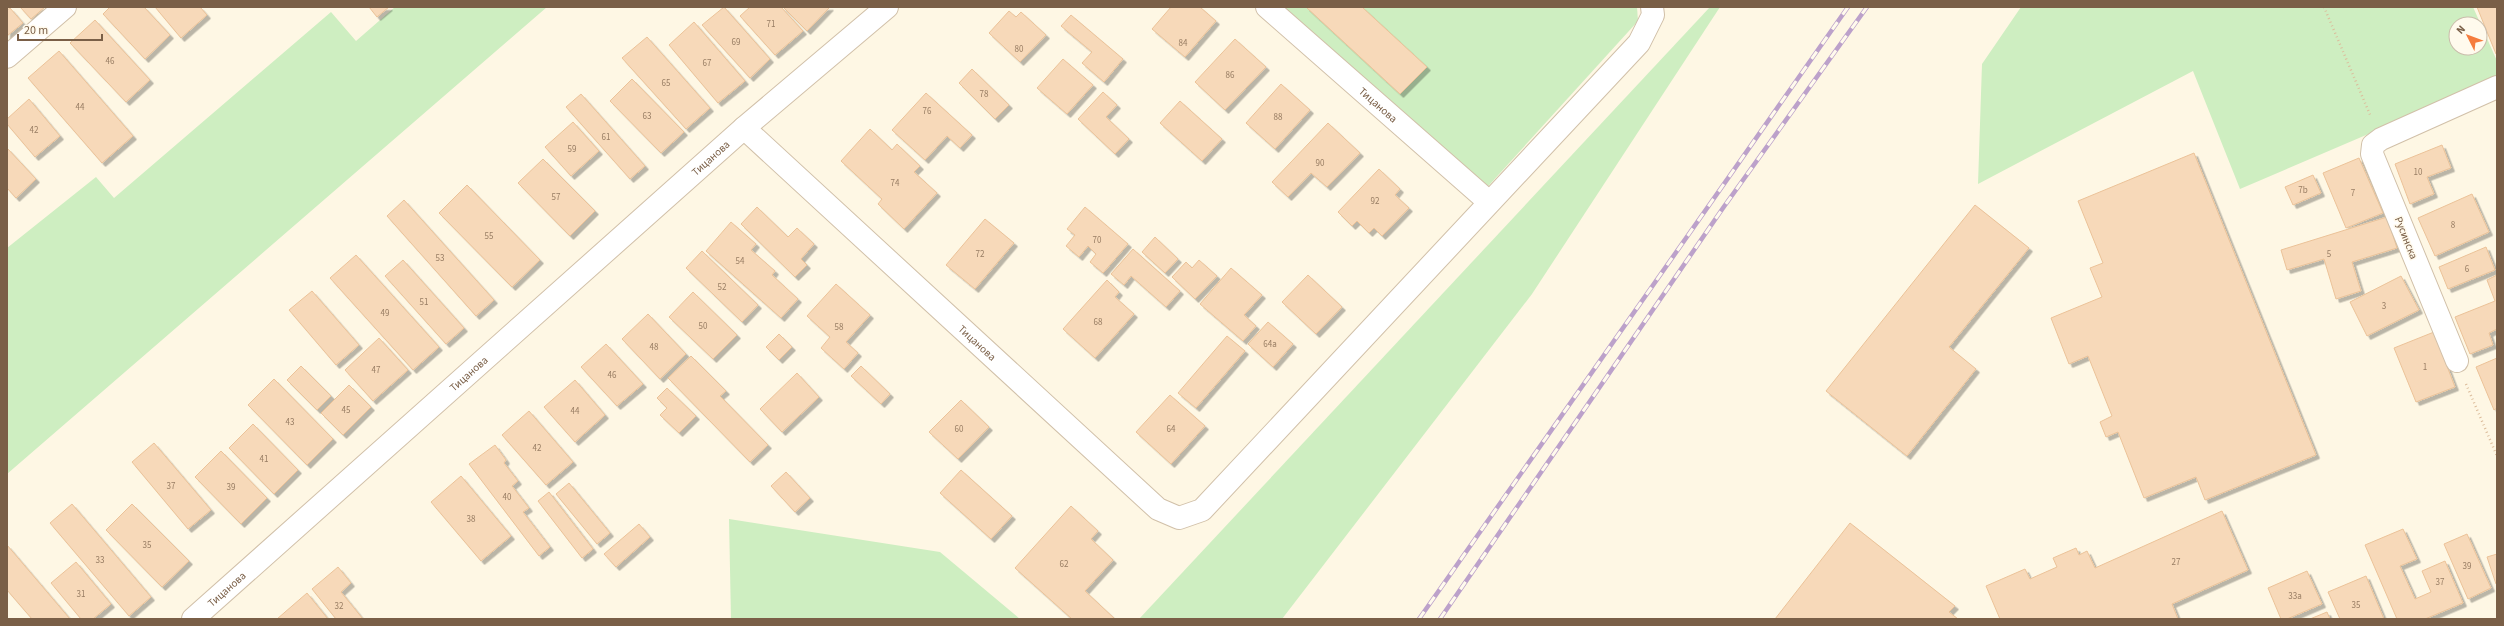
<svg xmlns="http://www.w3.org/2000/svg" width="2504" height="626" viewBox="0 0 2504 626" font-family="'Source Sans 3',sans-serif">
  <defs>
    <filter id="shadow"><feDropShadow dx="3.5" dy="3.5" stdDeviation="0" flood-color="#0004"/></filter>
  </defs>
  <rect width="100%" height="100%" fill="#fef7e4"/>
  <g fill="#ceeec1" fill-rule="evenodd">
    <path d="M395,7H547L7,474V248L96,177L114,198L331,12L356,41Z"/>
    <path d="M1280,7H1637L1638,21L1481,194Z"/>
    <path d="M1710,7H1720L1532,294L1282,619H1139Z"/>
    <path d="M2021,7H2473L2497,61V79L2240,189L2193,71L1978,184L1982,64ZM2456,24H2480V48H2456Z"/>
    <path d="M729,519L940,552L1020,619H731Z"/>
  </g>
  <g fill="#f7d9b9" stroke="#ebc298" filter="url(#shadow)">
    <path d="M20,7H45L31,19Z"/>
    <path d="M110,7H144L170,35L145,59L103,14Z"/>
    <path d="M155,7H200L207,15L181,38Z"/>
    <path d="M369,7H389L377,17Z"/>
    <path d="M724,7L770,59L750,78L702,25Z"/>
    <path d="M750,7H781L803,31L775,55L740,16Z"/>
    <path d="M783,7H830L807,31Z"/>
    <path d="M1171,7H1200L1216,21L1185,57L1152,29Z"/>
    <path d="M1306,7H1362L1427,67L1400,94Z"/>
    <path d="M2477,7H2497V53L2496,54Z"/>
    <path d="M10,8L23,23L7,36V10Z"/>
    <path d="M1009,11L1016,17L1021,12L1046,35L1020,62L989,33Z"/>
    <path d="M1071,15L1123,59L1104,82L1082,63L1092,52L1061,26Z"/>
    <path d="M95,20L150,80L126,102L70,43Z"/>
    <path d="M694,22L745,81L718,103L669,45Z"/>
    <path d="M647,37L710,108L686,129L622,58Z"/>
    <path d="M1235,39L1266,67L1225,110L1195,82Z"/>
    <path d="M59,51L133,136L102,163L28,78Z"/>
    <path d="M1063,59L1093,85L1067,114L1037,88Z"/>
    <path d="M972,69L1009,105L995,119L959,83Z"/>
    <path d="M632,79L684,132L661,153L610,101Z"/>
    <path d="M1281,84L1310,110L1275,149L1246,123Z"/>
    <path d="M1103,92L1117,105L1106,117L1129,139L1115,154L1078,119Z"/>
    <path d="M926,93L972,135L960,148L947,136L925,160L892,130Z"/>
    <path d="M581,94L645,166L630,179L566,107Z"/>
    <path d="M29,99L60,136L35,157L7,124V119Z"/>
    <path d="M1180,101L1222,139L1202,161L1160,123Z"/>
    <path d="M573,122L599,151L571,176L545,147Z"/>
    <path d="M1328,123L1360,153L1327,187L1311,173L1288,197L1272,182Z"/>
    <path d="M870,129L892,150L897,144L920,166L914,172L937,193L904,229L878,204L882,199L841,161Z"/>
    <path d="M2442,145L2451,168L2427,177L2434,194L2410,204L2395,164Z"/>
    <path d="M7,148L36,179L16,198L7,188Z"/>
    <path d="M2194,153L2316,455L2205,500L2196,477L2144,498L2118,432L2106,437L2100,422L2112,416L2088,356L2069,364L2051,318L2102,297L2090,268L2103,263L2078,201Z"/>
    <path d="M2359,158L2383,213L2346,228L2323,173Z"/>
    <path d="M543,159L595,211L570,236L518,183Z"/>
    <path d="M1379,169L1400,189L1395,195L1409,208L1382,236L1374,228L1369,233L1357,221L1352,226L1338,212Z"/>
    <path d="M2313,175L2321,193L2293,205L2285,187Z"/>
    <path d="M467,185L540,260L512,287L439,213Z"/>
    <path d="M2472,194L2489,232L2435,256L2418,218Z"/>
    <path d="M404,200L494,300L476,316L387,216Z"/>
    <path d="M1975,205L2029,248L1949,347L1976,369L1907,456L1826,391Z"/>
    <path d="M757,207L788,237L797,228L814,244L801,259L807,265L795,277L741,224Z"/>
    <path d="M1085,207L1128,244L1103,273L1090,262L1096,254L1088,246L1079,257L1066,246L1075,235L1067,229Z"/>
    <path d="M2387,217L2397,248L2352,262L2361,291L2336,299L2324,259L2287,270L2281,250Z"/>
    <path d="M985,219L1014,243L975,289L946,265Z"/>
    <path d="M731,222L756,244L751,250L775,271L772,275L798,299L781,318L706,251Z"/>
    <path d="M1155,237L1178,259L1165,273L1142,252Z"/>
    <path d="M2486,247L2495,270L2448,289L2439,267Z"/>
    <path d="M1133,249L1180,291L1166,307L1131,276L1124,285L1111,274Z"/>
    <path d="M702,251L758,305L742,322L686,268Z"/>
    <path d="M356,255L439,347L413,370L330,278Z"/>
    <path d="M403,260L464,328L446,344L385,276Z"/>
    <path d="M1199,260L1217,276L1195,299L1172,277L1186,262L1192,268Z"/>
    <path d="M1231,268L1262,295L1244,315L1256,326L1243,341L1200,304Z"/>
    <path d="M1308,275L1342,307L1316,334L1282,302Z"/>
    <path d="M2497,275V329L2489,333L2493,345L2470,354L2455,317L2495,301L2487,280Z"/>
    <path d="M2401,276L2419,310L2367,336L2350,302Z"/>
    <path d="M1107,280L1119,292L1115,297L1134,314L1095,358L1063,329Z"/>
    <path d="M836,284L870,315L846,342L858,353L844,369L821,348L830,337L807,316Z"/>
    <path d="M312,291L359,345L336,365L289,310Z"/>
    <path d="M693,292L737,335L713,359L669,317Z"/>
    <path d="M648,314L686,354L660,379L622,339Z"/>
    <path d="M1268,322L1293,344L1273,367L1248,344Z"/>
    <path d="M2434,332L2455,387L2416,402L2394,348Z"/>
    <path d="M779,334L792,347L779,360L766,347Z"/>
    <path d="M1227,336L1245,351L1196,408L1178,393Z"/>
    <path d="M379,338L408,370L373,401L345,370Z"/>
    <path d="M606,344L643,384L617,406L581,367Z"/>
    <path d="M691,356L726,391L720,396L768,445L750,462L668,378Z"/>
    <path d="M2497,358V408L2494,410L2476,367Z"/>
    <path d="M301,366L331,396L317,410L287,380Z"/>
    <path d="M861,366L890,394L881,404L851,376Z"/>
    <path d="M797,373L819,397L782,432L760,409Z"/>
    <path d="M274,379L333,439L307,465L248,405Z"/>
    <path d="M575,380L605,415L575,442L544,407Z"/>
    <path d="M349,385L371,407L343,435L321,413Z"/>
    <path d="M667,388L696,416L679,433L660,415L667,408L657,398Z"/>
    <path d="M1170,395L1205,426L1171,464L1136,432Z"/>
    <path d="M961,400L989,427L958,459L929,432Z"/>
    <path d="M529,411L573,462L546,485L502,435Z"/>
    <path d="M253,424L298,470L274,494L229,448Z"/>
    <path d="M154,443L211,510L188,529L132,462Z"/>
    <path d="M495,445L506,460L504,463L518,481L512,486L529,508L523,512L550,547L539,556L469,464Z"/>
    <path d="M221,451L267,498L241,524L195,477Z"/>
    <path d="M961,470L1012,516L991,539L940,493Z"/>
    <path d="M786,472L810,498L795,512L771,486Z"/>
    <path d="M461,476L511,536L481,561L431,502Z"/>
    <path d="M569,483L610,533L597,544L556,494Z"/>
    <path d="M549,492L593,549L582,558L538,501Z"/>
    <path d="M72,504L151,597L129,616L50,523Z"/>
    <path d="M132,504L189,561L162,587L106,530Z"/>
    <path d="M1071,506L1098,531L1091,539L1113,560L1085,591L1115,619H1072L1015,568Z"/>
    <path d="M2222,511L2248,570L2172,604L2178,619H2000L1986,586L2025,569L2030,579L2057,567L2053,558L2076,548L2079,555L2087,551L2095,568Z"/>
    <path d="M1850,523L1955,606L1949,612L1958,619H1775Z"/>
    <path d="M639,524L650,537L616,567L604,554Z"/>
    <path d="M2403,529L2417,559L2400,566L2415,599L2431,592L2422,571L2445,561L2463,603L2425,619H2397L2365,545Z"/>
    <path d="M2467,534L2491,588L2468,599L2444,544Z"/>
    <path d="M7,545L70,619H32L7,590Z"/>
    <path d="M2497,554V584H2496L2487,557Z"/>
    <path d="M76,562L111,604L93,619H81L51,583Z"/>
    <path d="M338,567L351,583L341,592L363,619H336L312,589Z"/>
    <path d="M2307,571L2322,604L2287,619H2281L2268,588Z"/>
    <path d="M2366,576L2384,619H2340L2328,592Z"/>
    <path d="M307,593L328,619H277Z"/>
    <path d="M2327,612L2330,619H2310Z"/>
  </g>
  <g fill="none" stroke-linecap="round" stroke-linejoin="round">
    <defs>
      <g id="minor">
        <path id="s1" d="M1267,7L1489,202"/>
        <path d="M7,57L65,7"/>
        <path id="s2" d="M744,128L1158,509L1179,518L1202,510L1639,43L1653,15L1652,7"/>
        <path d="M2457,361L2372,154L2373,145L2381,139L2497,87"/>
        <path id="s3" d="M193,619L744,128L887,7"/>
      </g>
    </defs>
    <use href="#minor" stroke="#d1c0a9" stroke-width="24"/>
    <g stroke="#dcbd9c" stroke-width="2.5" stroke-dasharray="1 3" stroke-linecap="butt">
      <path d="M2324,7L2371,117"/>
      <path d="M2466,384L2497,456"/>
    </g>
    <use href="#minor" stroke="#fff" stroke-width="22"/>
    <defs>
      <g id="rail">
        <path d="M1419,619L1848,7"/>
        <path d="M1440,619L1723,208L1867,7"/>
      </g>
    </defs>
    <use href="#rail" stroke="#bca1ca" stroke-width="4.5"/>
    <use href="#rail" stroke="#fffaed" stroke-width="3" stroke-dasharray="9" stroke-linecap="butt"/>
  </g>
  <g text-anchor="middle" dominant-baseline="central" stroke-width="3" stroke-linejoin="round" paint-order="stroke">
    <g font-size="9" fill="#997e64">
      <text x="771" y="24">71</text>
      <text x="736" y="42">69</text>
      <text x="1183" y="43">84</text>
      <text x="1019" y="49">80</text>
      <text x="110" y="61">46</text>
      <text x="707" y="63">67</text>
      <text x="1230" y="75">86</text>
      <text x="666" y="83">65</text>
      <text x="984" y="94">78</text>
      <text x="80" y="107">44</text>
      <text x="927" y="111">76</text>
      <text x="647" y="116">63</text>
      <text x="1278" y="117">88</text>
      <text x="34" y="130">42</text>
      <text x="606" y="137">61</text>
      <text x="572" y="149">59</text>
      <text x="1320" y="163">90</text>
      <text x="2418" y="172">10</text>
      <text x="895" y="183">74</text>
      <text x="2303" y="190">7b</text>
      <text x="2353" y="193">7</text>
      <text x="556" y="197">57</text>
      <text x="1375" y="201">92</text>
      <text x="2453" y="225">8</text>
      <text x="489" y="236">55</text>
      <text x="1097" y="240">70</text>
      <text x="980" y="254">72</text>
      <text x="2329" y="254">5</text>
      <text x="440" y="258">53</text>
      <text x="740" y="261">54</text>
      <text x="2467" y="269">6</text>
      <text x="722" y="287">52</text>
      <text x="424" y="302">51</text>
      <text x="2384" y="306">3</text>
      <text x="385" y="313">49</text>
      <text x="1098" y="322">68</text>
      <text x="703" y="326">50</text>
      <text x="839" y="327">58</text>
      <text x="1270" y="344">64a</text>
      <text x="654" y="347">48</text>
      <text x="2425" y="367">1</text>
      <text x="376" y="370">47</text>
      <text x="612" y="375">46</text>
      <text x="346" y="410">45</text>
      <text x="575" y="411">44</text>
      <text x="290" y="422">43</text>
      <text x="959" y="429">60</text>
      <text x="1171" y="429">64</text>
      <text x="537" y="448">42</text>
      <text x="264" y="459">41</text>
      <text x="171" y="486">37</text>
      <text x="231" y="487">39</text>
      <text x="507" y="497">40</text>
      <text x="471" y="519">38</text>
      <text x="147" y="545">35</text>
      <text x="100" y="560">33</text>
      <text x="2176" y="562">27</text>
      <text x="1064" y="564">62</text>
      <text x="2467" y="566">39</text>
      <text x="2440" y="582">37</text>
      <text x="81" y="594">31</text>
      <text x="2295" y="596">33a</text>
      <text x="2356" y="605">35</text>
      <text x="339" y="606">32</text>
    </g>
    <g font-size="11" fill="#7a5f47" stroke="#fffaed">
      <text stroke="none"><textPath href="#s1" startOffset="148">Тицанова</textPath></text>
      <text stroke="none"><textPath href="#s3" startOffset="693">Тицанова</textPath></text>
      <text transform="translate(2406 238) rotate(68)">Русинска</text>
      <text stroke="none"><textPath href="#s2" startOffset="317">Тицанова</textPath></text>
      <text stroke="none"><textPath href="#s3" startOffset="369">Тицанова</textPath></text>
      <text stroke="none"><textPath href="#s3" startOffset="45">Тицанова</textPath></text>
    </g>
  </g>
  <rect width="2504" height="626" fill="none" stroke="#7a5f47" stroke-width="16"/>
  <g transform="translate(2468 36) rotate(312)"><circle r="19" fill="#fffaed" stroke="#cabcab"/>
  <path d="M0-3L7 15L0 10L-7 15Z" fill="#f57c3d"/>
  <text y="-6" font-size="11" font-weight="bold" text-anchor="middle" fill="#7a5f47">N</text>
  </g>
  <path d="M18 34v6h84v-6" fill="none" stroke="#7a5f47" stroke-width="2"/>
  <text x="24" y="34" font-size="12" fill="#7a5f47" stroke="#fffaed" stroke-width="3" paint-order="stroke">20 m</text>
</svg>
